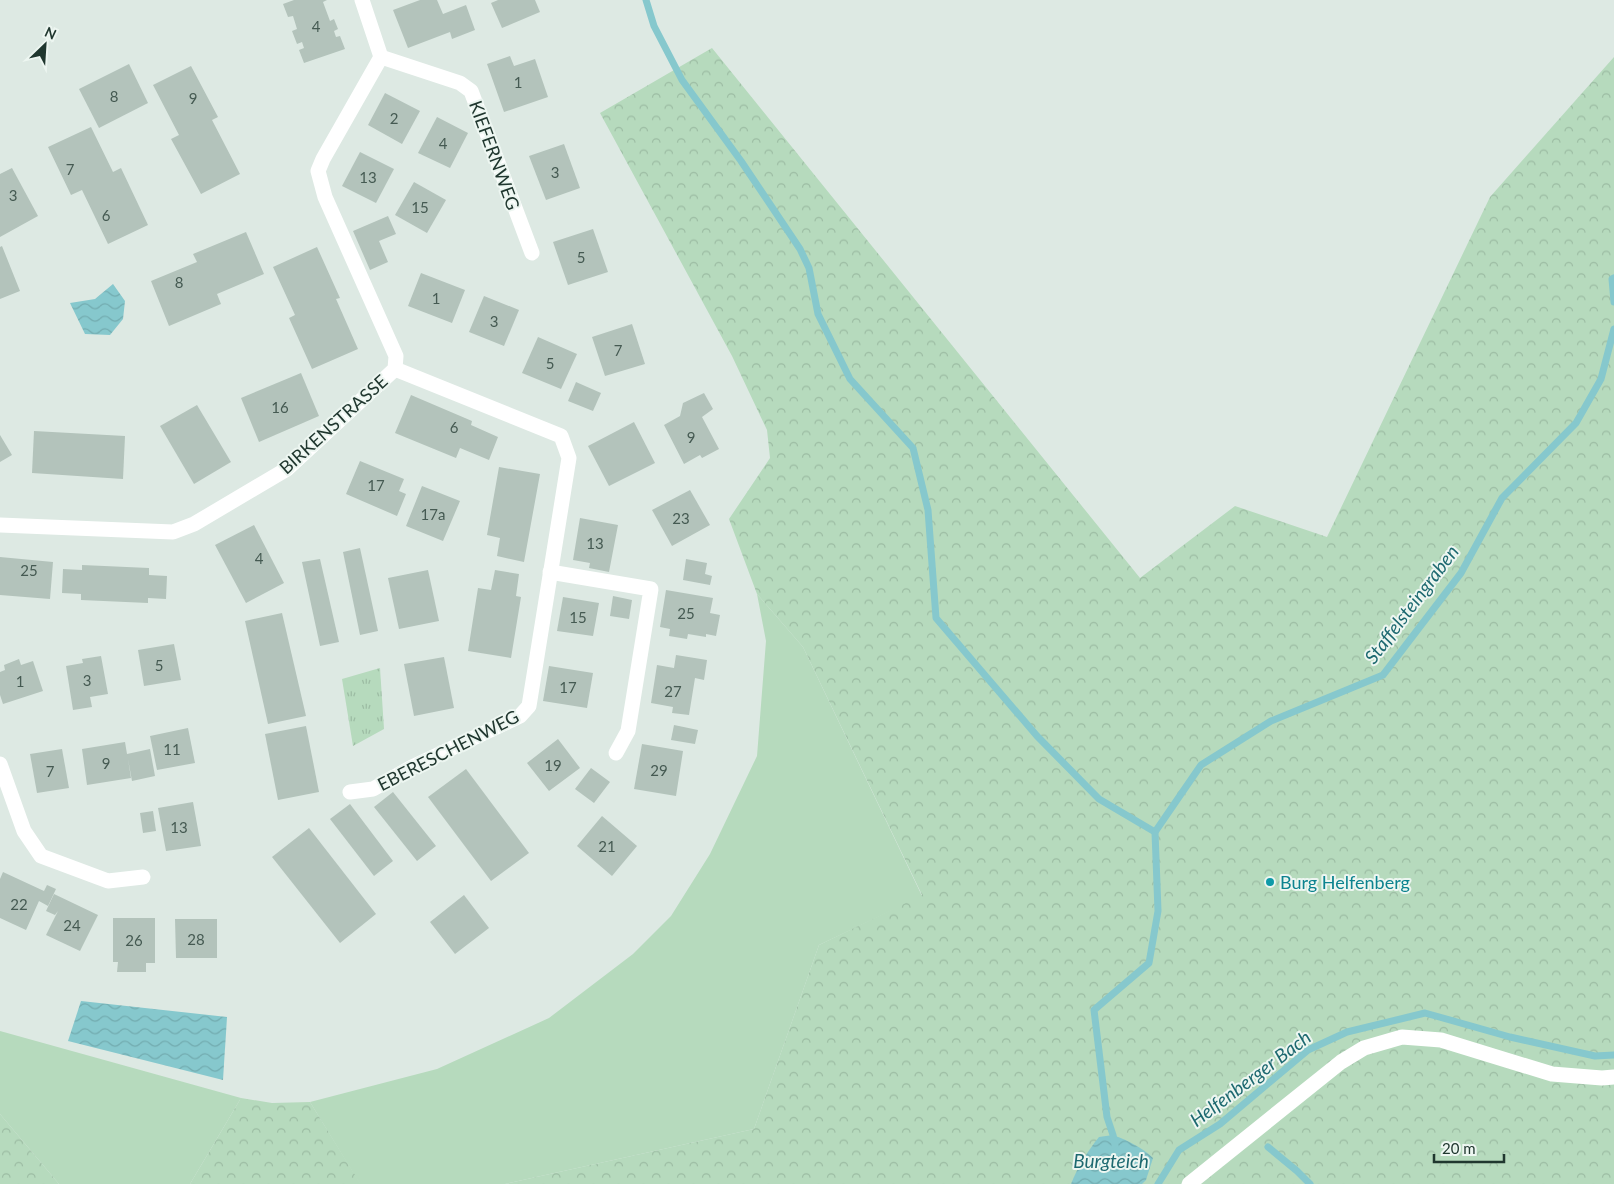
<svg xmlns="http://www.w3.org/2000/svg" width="1614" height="1184" viewBox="0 0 1614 1184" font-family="Lato,sans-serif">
  <defs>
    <pattern id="forest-crowns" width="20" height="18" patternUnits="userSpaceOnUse" patternTransform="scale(1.25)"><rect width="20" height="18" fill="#b6dabd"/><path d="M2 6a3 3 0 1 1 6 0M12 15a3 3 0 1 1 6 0" fill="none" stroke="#9cbca3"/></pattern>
    <pattern id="park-tufts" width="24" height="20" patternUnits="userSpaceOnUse" patternTransform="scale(1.25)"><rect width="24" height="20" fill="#b6dabd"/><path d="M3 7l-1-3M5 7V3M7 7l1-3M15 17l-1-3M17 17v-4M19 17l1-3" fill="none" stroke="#9cbca3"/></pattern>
    <pattern id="water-waves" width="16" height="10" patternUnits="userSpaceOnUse" patternTransform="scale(1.25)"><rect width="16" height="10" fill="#86c8cd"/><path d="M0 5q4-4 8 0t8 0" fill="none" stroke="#73acb0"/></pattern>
  </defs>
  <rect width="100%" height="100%" fill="#dde9e3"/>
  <g fill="#b6dabd">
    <path d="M757,594L803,647L922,896L819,945L754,1129L505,1184H360L310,1102L437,1069L549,1018L633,954L671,916L710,854L757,756L766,641Z"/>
    <path d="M0,1031L241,1098L190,1184H59L0,1114Z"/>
  </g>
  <g fill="url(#forest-crowns)">
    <path d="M712,48L1140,578L1235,506L1327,537L1490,197L1614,57V1184H505L754,1129L819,945L922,895L803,647L757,594L729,519L770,458L767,430L732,356L600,113Z"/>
    <path d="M241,1098L272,1103L310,1102L360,1183L363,1184H190Z"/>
    <path d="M0,1114L59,1184H0Z"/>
  </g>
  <path fill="url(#park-tufts)" d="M380,668L384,729L353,746L342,679Z"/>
  <g fill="url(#water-waves)">
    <path d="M113,284L125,301L123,319L110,335L85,334L70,303L95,299Z"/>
    <path d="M81,1001L227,1017L223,1080L68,1041Z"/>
    <path d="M1113,1135C1129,1141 1141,1147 1153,1158L1146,1180L1142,1184H1071C1078,1166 1087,1152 1099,1137Z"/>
  </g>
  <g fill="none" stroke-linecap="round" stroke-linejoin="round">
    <g stroke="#86c8cd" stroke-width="7">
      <path d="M646,0L654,26L682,80L741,161L800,249L809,268L818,314L850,379L913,448L928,510L936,618L1037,736L1099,799L1155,832"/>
      <path d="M1614,278L1612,279L1614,302"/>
      <path d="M1115,1145L1113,1135L1107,1117L1094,1010L1149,963L1158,911L1155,832L1201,765L1271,721L1383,675L1461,573L1502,498L1576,423L1601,379L1614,329"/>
      <path d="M1268,1147L1297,1171L1310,1184"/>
      <path d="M1158,1184L1179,1150L1220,1124L1308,1050L1347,1032L1425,1013L1510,1037L1595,1056L1614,1055"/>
    </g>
  </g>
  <g fill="#b3c3bb">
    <path d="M294,0H327L323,2L330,21L334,19L338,29L334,31L336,37L340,36L345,49L304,63L299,50L304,48L302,42L297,44L292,31L297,29L293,16L288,17L283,4Z"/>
    <path d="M420,0H437L443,14L466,5L475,30L452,39L450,32L408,48L393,10Z"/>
    <path d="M498,0H535L540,12L502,28L491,3Z"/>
    <path d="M510,56L514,66L535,59L548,97L504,112L487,64Z"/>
    <path d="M129,64L148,103L99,128L79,89Z"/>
    <path d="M191,66L218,117L212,120L240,174L201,194L171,139L179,135L153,85Z"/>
    <path d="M385,93L420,111L402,144L368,125Z"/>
    <path d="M437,117L468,133L450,168L418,153Z"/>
    <path d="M91,127L113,172L121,168L148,225L108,244L82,190L71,195L48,147Z"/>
    <path d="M564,144L580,188L546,200L529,156Z"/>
    <path d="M360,152L394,169L376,203L342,186Z"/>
    <path d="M12,168L38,216L0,237V174Z"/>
    <path d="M414,182L446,200L427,233L395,215Z"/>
    <path d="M388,216L396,234L379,241L388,262L370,270L353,231Z"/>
    <path d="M593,229L608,272L568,285L553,242Z"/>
    <path d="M246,232L264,274L217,294L221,304L169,326L151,281L197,262L193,254Z"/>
    <path d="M2,246L20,291L0,299V247Z"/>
    <path d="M317,247L340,298L336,299L358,349L312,369L289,318L295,315L273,267Z"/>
    <path d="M421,273L465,290L452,323L408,306Z"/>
    <path d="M484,296L519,310L504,346L469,332Z"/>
    <path d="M632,324L645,364L605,376L592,337Z"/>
    <path d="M538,337L577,354L561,389L522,373Z"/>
    <path d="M301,373L319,416L259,442L241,398Z"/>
    <path d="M576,382L601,393L593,411L568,401Z"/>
    <path d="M704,393L713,409L702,417L719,449L702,458L700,455L684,464L664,425L680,416L683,403Z"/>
    <path d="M411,395L472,421L471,425L498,437L489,460L460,448L456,458L395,433Z"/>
    <path d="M197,405L231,462L194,484L160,426Z"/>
    <path d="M634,422L655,463L609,486L588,446Z"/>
    <path d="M34,431L125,436L123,479L32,473Z"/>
    <path d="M0,435L12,455L0,462Z"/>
    <path d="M360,461L404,479L399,491L406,494L397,516L346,494Z"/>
    <path d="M499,467L540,474L524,562L497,556L500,538L487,535Z"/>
    <path d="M422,486L460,501L443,541L406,526Z"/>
    <path d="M690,490L710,525L672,546L652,510Z"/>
    <path d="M580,518L618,525L609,572L589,568L590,563L573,560Z"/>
    <path d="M254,525L284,583L246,603L215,545Z"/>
    <path d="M360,548L378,631L360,635L343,552Z"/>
    <path d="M0,557L53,562L50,599L0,595Z"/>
    <path d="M320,559L339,642L320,646L302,562Z"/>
    <path d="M686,559L707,563L705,574L712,576L710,585L683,580Z"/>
    <path d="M82,565L149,568V575L167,576L166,599L148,598V603L81,600V594L62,593L63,569L82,570Z"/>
    <path d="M428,570L439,621L399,629L388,578Z"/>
    <path d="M495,570L519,574L516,596L521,597L511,658L468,651L478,588L491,590Z"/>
    <path d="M666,590L713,598L710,613L720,615L716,636L706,634V637L688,634L687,639L669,636L670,629L660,627Z"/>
    <path d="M613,596L632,600L629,619L610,616Z"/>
    <path d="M563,597L599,603L593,636L557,631Z"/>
    <path d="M282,613L306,716L268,724L245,621Z"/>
    <path d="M174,644L181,680L144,686L138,650Z"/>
    <path d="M676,655L707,660L704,680L695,678L689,715L672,713L673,707L651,703L657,665L674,668Z"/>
    <path d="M101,656L108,694L90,697L92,707L73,710L66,666L83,663L82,659Z"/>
    <path d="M444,657L454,708L414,716L404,664Z"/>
    <path d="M19,659L21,665L33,661L43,691L3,704L0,695V672L5,670L4,665Z"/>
    <path d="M549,666L593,673L587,708L543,701Z"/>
    <path d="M674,725L698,730L695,744L671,740Z"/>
    <path d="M306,726L319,792L278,800L265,734Z"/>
    <path d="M188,728L195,763L157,770L150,736Z"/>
    <path d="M558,739L580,768L549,791L527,763Z"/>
    <path d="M125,742L127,754L150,749L155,776L132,781L128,759L131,778L87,785L82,749Z"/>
    <path d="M642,744L683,751L676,796L634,789Z"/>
    <path d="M62,749L69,788L37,793L30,754Z"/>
    <path d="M591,768L610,782L594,803L575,789Z"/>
    <path d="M466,769L529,853L491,881L428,797Z"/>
    <path d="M393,792L436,846L417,861L374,807Z"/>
    <path d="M193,802L201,846L166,851L158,808Z"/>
    <path d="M350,804L393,861L374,876L330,819Z"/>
    <path d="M153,811L156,831L143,833L140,813Z"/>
    <path d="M602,816L637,846L612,876L577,846Z"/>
    <path d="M309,828L376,914L340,943L272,857Z"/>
    <path d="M3,872L44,891L47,885L56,889L48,906L39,901L26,930L0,918V879Z"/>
    <path d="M54,894L98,915L80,951L46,935L58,911L55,915L46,911Z"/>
    <path d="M464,895L489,928L455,954L430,922Z"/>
    <path d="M113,918H155V963H146V972H117L118,962H113Z"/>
    <path d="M175,919H217V958H176Z"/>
  </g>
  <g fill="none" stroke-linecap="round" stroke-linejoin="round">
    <g stroke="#fff" stroke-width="15">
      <path d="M381,57L460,83L471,91L532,253"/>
      <path d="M0,525L173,532L194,524L287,469L395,369L396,356L325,197L318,171L323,159L381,57L362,0"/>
      <path d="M550,572L651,589L628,731L616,753"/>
      <path d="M0,764L24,831L41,856L108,881L143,877"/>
      <path d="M350,792L373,789L412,767L520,716L529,706L569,458L561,436L395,369"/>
      <path d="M1189,1184L1341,1062L1364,1048L1402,1037L1441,1040L1552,1074L1602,1078L1614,1077"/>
    </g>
  </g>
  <circle fill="#0f9aa8" stroke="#edf6f1" stroke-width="2" cx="1270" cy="882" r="5"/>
  <g text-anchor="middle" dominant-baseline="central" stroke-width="4" stroke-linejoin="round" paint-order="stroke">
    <g font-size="15" fill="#455a52">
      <text x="316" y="26">4</text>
      <text x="518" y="82">1</text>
      <text x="114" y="96">8</text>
      <text x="193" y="98">9</text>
      <text x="394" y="118">2</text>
      <text x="443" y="143">4</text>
      <text x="70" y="169">7</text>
      <text x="555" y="172">3</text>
      <text x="368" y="177">13</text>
      <text x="13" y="195">3</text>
      <text x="420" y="207">15</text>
      <text x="106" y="215">6</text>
      <text x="581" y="257">5</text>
      <text x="179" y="282">8</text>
      <text x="436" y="298">1</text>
      <text x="494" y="321">3</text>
      <text x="618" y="350">7</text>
      <text x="550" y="363">5</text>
      <text x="280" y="407">16</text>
      <text x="454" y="427">6</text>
      <text x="691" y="437">9</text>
      <text x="376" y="485">17</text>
      <text x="433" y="514">17a</text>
      <text x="681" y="518">23</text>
      <text x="595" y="543">13</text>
      <text x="259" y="558">4</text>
      <text x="29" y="570">25</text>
      <text x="686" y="613">25</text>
      <text x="578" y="617">15</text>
      <text x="159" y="665">5</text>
      <text x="87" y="680">3</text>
      <text x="20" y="681">1</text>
      <text x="568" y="687">17</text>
      <text x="673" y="691">27</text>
      <text x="172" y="749">11</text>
      <text x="106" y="763">9</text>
      <text x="553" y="765">19</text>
      <text x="659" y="770">29</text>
      <text x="50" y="771">7</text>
      <text x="179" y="827">13</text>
      <text x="607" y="846">21</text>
      <text x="19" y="904">22</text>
      <text x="72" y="925">24</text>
      <text x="196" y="939">28</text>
      <text x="134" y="940">26</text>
    </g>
    <g font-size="18" fill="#20372f" stroke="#edf6f1">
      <text transform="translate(495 155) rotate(70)">KIEFERNWEG</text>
      <text transform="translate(333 424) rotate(-42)">BIRKENSTRASSE</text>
      <text transform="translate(448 750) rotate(-27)">EBERESCHENWEG</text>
    </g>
    <g font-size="18" fill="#0d838f" stroke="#edf6f1" text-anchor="start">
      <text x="1280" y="882">Burg Helfenberg</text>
    </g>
    <g font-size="19" font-style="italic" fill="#1d6970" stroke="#edf6f1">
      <text transform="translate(1411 604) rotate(-53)">Staffelsteingraben</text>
      <text transform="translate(1250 1078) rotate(-37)">Helfenberger Bach</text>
      <text x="1111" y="1160">Burgteich</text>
    </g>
  </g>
  <g transform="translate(45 45) rotate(25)" stroke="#edf6f1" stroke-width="4" paint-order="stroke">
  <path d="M0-4L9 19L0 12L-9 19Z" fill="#20372f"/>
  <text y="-8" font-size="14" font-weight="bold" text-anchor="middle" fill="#20372f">N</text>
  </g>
  <path d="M1434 1154v8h70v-8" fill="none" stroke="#20372f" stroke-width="2.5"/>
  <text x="1442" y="1154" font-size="15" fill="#20372f" stroke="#edf6f1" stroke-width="4" paint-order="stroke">20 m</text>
</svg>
